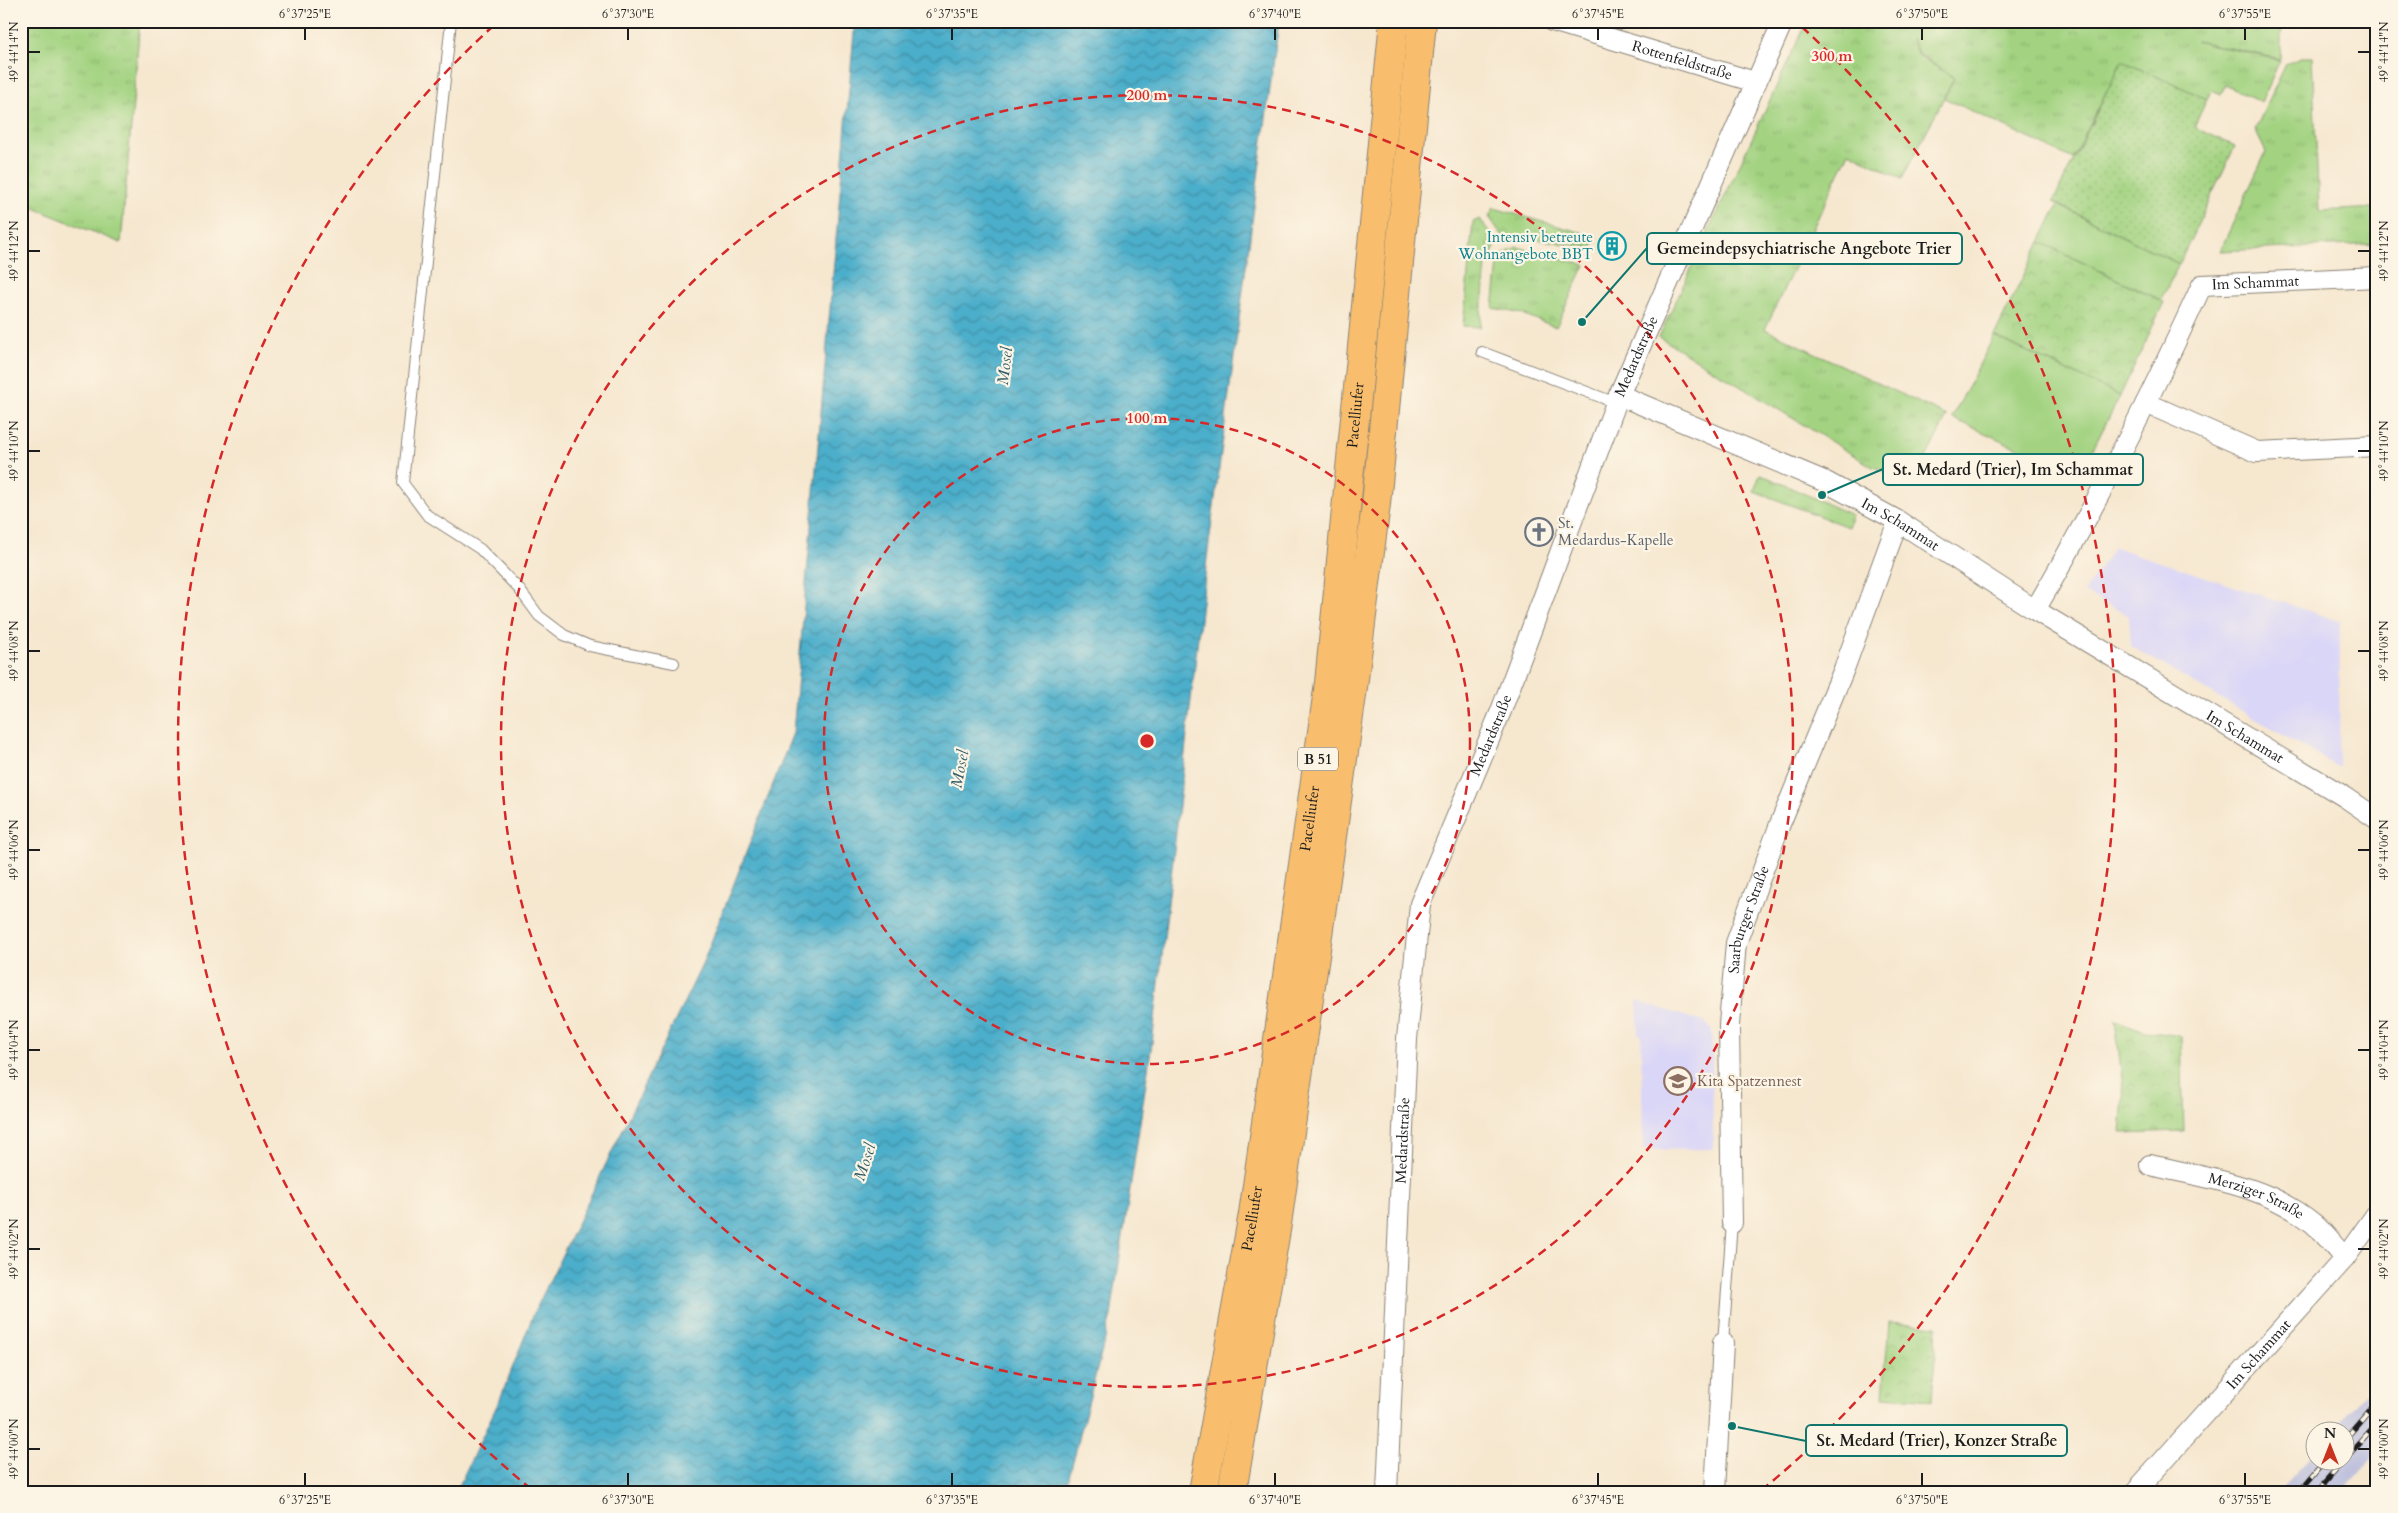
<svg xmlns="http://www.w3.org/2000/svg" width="2398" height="1513" viewBox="0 0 2398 1513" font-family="Cardo,serif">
  <defs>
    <pattern id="grass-tufts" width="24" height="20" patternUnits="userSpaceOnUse" patternTransform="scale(1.25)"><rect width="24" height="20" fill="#a3d381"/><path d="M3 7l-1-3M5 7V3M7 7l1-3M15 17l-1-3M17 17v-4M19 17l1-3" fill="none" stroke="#8cb56f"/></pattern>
    <pattern id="park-crowns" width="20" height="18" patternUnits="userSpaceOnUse" patternTransform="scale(1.25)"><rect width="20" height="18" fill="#a3d381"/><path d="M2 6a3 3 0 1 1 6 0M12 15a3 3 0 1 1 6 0" fill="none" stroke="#8cb56f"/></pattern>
    <pattern id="garden-dots" width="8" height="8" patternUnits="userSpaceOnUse" patternTransform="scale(1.25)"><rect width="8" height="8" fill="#a3d381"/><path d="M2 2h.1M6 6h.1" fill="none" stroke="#8cb56f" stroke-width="1.8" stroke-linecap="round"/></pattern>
    <pattern id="water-waves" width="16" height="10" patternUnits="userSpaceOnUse" patternTransform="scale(1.25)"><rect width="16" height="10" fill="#4baeca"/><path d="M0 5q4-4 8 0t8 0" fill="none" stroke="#3e8da3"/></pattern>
  </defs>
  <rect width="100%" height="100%" fill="#fcf5e5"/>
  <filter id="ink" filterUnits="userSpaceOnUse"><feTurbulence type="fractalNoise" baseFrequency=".02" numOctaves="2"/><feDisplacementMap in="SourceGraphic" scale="10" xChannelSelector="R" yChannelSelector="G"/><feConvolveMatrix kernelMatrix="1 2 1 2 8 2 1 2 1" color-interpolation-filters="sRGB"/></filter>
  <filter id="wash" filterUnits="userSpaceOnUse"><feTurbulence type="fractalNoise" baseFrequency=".0096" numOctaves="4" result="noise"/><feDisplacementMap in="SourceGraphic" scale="20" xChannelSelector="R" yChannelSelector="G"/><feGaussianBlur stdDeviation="1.12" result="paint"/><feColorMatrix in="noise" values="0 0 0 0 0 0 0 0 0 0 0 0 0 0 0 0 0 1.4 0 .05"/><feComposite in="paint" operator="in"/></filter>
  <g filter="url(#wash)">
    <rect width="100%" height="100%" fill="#f6e7cf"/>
    <g fill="#dad6f7">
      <path d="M2114,547L2340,621L2339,768L2131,646L2129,616L2084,592Z"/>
      <path d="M1637,1001L1704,1022L1712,1030L1713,1149L1643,1150L1641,1034H1638Z"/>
    </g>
    <path fill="#c0c2dd" d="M2377,1381V1452L2342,1492H2279L2315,1450L2316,1460H2346V1430H2333Z"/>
    <g fill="url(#grass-tufts)" stroke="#60784e">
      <path d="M21,21H140L121,243L21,203Z"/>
      <path d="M1807,21H2282L2280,59L2196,41L2280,60L2261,102L2225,85L2221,94L2212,90L2207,99L2122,61L2073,159L1944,98L1954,78L1919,54L1911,38L1918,55L1954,78L1902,179L1849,152L1765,329L1947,416L1914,482L1873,467L1659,337Z"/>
      <path d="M2303,57H2312L2319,211L2377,208V244L2220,251L2266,152L2255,130L2286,64Z"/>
      <path d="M1494,208L1597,237L1592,248L1523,237L1504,238L1489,217Z"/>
      <path d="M1480,219L1497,243L1486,265L1480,327L1463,326L1473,222Z"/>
      <path d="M1517,247L1585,265L1556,327L1522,314L1493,308L1498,264L1501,256Z"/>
      <path d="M1760,474L1852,515L1848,527L1754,491Z"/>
    </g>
    <g fill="url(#park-crowns)" stroke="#60784e">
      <path d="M2040,242L2164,302L2120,396L1994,336Z"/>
      <path d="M2115,1020L2145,1031L2181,1036L2184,1131L2121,1133L2124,1097Z"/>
      <path d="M1889,1322L1937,1326L1932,1400L1883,1396Z"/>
    </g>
    <path fill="url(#garden-dots)" stroke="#60784e" d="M2122,61L2207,99L2194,127L2235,146L2179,264L2053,202Z"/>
    <g fill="#a3d381" stroke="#60784e">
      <path d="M2058,205L2179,264L2161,300L2040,242Z"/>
      <path d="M1994,336L2120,396L2079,476L1952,418Z"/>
    </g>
    <path fill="url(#water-waves)" stroke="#346573" d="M855,21H1279L1207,558L1153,1036L1111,1316L1065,1492H456L500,1399L534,1313L702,965L793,733Z"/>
  </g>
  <g filter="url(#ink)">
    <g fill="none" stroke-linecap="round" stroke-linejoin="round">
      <defs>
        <g id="lane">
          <path d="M451,21L403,483L427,515L480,549L519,589L539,616L564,635L590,646L674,663"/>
          <path d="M1482,352L1616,403"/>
          <path d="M1723,1343L1732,1223"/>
        </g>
        <g id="street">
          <path id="s1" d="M1552,21L1755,82"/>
          <path id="s2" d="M1619,395L1826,482L1898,521L2035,610L2345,797L2377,819"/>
          <path d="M2146,403L2257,452L2377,446"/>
          <path id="s3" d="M2035,610C2097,505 2151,396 2202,285L2377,277"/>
          <path id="s4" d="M2150,1165C2207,1178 2267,1185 2314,1224C2325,1234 2335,1247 2345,1258"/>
          <path id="s5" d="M1732,1223L1729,1025L1736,943L1780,824L1844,669L1898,521"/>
          <path id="s6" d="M1387,1492L1407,1039L1420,904L1501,711L1619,395L1783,21"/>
          <path d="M1715,1492L1723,1343"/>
          <path id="s7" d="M2135,1492L2345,1258L2377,1213"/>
        </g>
        <g id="primary">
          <path id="s8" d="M1203,1492L1253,1214L1329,683L1394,21"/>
          <path d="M1232,1492L1277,1224L1352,695L1376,504L1422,21"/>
        </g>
      </defs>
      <use href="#lane" stroke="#898276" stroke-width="12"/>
      <use href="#street" stroke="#898276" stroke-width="22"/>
      <use href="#primary" stroke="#898276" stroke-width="30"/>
      <use href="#lane" stroke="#fff" stroke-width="10"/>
      <use href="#street" stroke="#fff" stroke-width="20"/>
      <use href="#primary" stroke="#f9be6d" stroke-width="28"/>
      <defs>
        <g id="rail">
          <path d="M2346,1438L2377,1402"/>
          <path d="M2346,1458L2377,1423"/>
          <path d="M2298,1492L2325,1460"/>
          <path d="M2316,1492L2344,1460"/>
        </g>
      </defs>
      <use href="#rail" stroke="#1c1c1c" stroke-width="5.5"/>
      <use href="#rail" stroke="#fcf5e5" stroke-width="4" stroke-dasharray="11" stroke-linecap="butt"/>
    </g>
  </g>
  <path fill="none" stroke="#1c1c1c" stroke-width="2" d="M305,28V40M628,28V40M952,28V40M1275,28V40M1598,28V40M1922,28V40M2245,28V40M28,52H40M2358,52H2370M28,251H40M2358,251H2370M28,451H40M2358,451H2370M28,651H40M2358,651H2370M28,850H40M2358,850H2370M28,1050H40M2358,1050H2370M28,1249H40M2358,1249H2370M28,1449H40M2358,1449H2370M305,1473V1486M628,1473V1486M952,1473V1486M1275,1473V1486M1598,1473V1486M1922,1473V1486M2245,1473V1486"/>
  <g fill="none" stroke="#d62828" stroke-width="2.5" stroke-dasharray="9 6">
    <circle cx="1147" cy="741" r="323"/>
    <circle cx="1147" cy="741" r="646"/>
    <path d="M531 1489A969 969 0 0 1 492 27M1802 27A969 969 0 0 1 1763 1489"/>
  </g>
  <defs>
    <symbol id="building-ring" viewBox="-11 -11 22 22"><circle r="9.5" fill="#fcf5e5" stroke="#0f9aa8" stroke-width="1.5"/><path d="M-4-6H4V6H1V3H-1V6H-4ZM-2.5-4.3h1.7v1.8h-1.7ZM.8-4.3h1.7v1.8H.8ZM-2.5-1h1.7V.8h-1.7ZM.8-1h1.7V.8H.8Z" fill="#0f9aa8"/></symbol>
    <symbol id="church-ring" viewBox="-11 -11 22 22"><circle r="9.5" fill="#fcf5e5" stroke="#6b7280" stroke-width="1.5"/><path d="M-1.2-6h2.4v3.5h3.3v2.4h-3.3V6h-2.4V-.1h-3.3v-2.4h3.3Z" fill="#6b7280"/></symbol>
    <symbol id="school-ring" viewBox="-11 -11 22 22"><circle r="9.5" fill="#fcf5e5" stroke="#8d6e63" stroke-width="1.5"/><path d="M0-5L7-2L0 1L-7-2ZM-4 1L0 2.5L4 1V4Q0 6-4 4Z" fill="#8d6e63"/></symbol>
  </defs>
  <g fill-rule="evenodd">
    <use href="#building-ring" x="1596" y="230" width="32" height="32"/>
    <use href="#church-ring" x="1523" y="516" width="32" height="32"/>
    <use href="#school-ring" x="1662" y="1065" width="32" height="32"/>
  </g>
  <g text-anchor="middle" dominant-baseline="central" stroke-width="4.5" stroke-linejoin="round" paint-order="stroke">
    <rect fill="#fcf5e5" stroke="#5f5d58" stroke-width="1" x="1298" y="747.5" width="40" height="23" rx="4"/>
    <g font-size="14" font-weight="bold" fill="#1c1c1c">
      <text x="1318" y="759">B 51</text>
    </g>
    <g font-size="15" fill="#1c1c1c" stroke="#fcf5e5">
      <text stroke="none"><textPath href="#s1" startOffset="136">Rottenfeldstraße</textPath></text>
      <text stroke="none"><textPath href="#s3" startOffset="419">Im Schammat</textPath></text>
      <text stroke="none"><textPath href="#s6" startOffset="1178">Medardstraße</textPath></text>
      <text stroke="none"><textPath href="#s8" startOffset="1088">Pacelliufer</textPath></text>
      <text stroke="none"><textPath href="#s2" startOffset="310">Im Schammat</textPath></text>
      <text stroke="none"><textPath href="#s6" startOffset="772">Medardstraße</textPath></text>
      <text stroke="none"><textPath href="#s2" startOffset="715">Im Schammat</textPath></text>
      <text stroke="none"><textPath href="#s8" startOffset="682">Pacelliufer</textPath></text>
      <text stroke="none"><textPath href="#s5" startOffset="306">Saarburger Straße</textPath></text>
      <text stroke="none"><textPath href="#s6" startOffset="352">Medardstraße</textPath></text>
      <text stroke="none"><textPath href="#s4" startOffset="111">Merziger Straße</textPath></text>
      <text stroke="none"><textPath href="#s8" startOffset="278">Pacelliufer</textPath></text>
      <text stroke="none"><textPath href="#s7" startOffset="185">Im Schammat</textPath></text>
    </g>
    <g font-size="15" fill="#0d838f" stroke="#fcf5e5" text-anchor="end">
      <text x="1593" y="237">Intensiv betreute<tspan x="1593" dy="17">Wohnangebote BBT</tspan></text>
    </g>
    <g font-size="15" fill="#5b616d" stroke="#fcf5e5" text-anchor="start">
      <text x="1558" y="523">St.<tspan x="1558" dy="17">Medardus-Kapelle</tspan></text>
    </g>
    <g font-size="15" fill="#785e54" stroke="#fcf5e5" text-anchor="start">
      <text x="1697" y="1081">Kita Spatzennest</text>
    </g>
    <g font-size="16" font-style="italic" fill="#315e6a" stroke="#fcf5e5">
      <text transform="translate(1005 366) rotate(-83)">Mosel</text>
      <text transform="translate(960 769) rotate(-79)">Mosel</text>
      <text transform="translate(865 1162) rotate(-72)">Mosel</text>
    </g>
  </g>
  <circle cx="1147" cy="741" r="8" fill="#d62828" stroke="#fcf5e5" stroke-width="2.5"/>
  <g font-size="15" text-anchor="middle" font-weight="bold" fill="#d62828" stroke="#fcf5e5" stroke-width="4.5" stroke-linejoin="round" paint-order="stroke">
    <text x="1832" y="61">300 m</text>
    <text x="1147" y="100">200 m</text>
    <text x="1147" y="423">100 m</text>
  </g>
  <path fill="none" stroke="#0f766e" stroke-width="2" d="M1582 322L1647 248M1822 495L1883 469M1732 1426L1806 1441"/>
  <g fill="#0f766e" stroke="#fcf5e5" stroke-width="2">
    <circle cx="1582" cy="322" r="5"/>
    <circle cx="1822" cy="495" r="5"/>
    <circle cx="1732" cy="1426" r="5"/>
  </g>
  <g fill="#fcf5e5" stroke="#0f766e" stroke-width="2">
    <rect x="1647" y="233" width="315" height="31" rx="5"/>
    <rect x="1883" y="454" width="260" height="31" rx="5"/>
    <rect x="1806" y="1425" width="261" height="31" rx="5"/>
  </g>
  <g font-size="16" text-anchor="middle" font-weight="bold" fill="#1c1c1c">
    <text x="1804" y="254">Gemeindepsychiatrische Angebote Trier</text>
    <text x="2013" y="475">St. Medard (Trier), Im Schammat</text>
    <text x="1937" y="1446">St. Medard (Trier), Konzer Straße</text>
  </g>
  <rect width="2398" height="1513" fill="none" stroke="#fcf5e5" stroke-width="55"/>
  <g transform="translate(2330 1446)"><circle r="24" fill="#fcf5e5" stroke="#a29e95"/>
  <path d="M0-4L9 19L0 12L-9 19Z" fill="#c8321e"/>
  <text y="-8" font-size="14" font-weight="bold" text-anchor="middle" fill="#1c1c1c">N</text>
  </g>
  <rect x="28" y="28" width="2342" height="1458" fill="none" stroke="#1c1c1c" stroke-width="2"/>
  <g font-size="12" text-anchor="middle" fill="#1c1c1c">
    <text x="305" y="18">6°37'25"E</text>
    <text x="628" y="18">6°37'30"E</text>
    <text x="952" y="18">6°37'35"E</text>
    <text x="1275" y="18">6°37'40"E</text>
    <text x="1598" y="18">6°37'45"E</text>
    <text x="1922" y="18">6°37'50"E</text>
    <text x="2245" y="18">6°37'55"E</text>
    <text transform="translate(14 52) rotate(-90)" y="4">49°44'14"N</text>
    <text transform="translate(2384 52) rotate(-90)" y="4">49°44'14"N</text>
    <text transform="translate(14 251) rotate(-90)" y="4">49°44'12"N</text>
    <text transform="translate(2384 251) rotate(-90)" y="4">49°44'12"N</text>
    <text transform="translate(14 451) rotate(-90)" y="4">49°44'10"N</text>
    <text transform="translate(2384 451) rotate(-90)" y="4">49°44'10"N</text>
    <text transform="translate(14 651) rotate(-90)" y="4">49°44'08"N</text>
    <text transform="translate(2384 651) rotate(-90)" y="4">49°44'08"N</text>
    <text transform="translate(14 850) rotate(-90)" y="4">49°44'06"N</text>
    <text transform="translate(2384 850) rotate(-90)" y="4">49°44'06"N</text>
    <text transform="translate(14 1050) rotate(-90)" y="4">49°44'04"N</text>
    <text transform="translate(2384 1050) rotate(-90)" y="4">49°44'04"N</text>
    <text transform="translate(14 1249) rotate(-90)" y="4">49°44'02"N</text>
    <text transform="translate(2384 1249) rotate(-90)" y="4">49°44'02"N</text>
    <text transform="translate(14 1449) rotate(-90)" y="4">49°44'00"N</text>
    <text transform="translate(2384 1449) rotate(-90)" y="4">49°44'00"N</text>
    <text x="305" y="1504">6°37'25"E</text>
    <text x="628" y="1504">6°37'30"E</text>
    <text x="952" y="1504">6°37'35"E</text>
    <text x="1275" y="1504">6°37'40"E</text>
    <text x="1598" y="1504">6°37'45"E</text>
    <text x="1922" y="1504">6°37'50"E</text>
    <text x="2245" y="1504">6°37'55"E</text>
  </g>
</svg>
